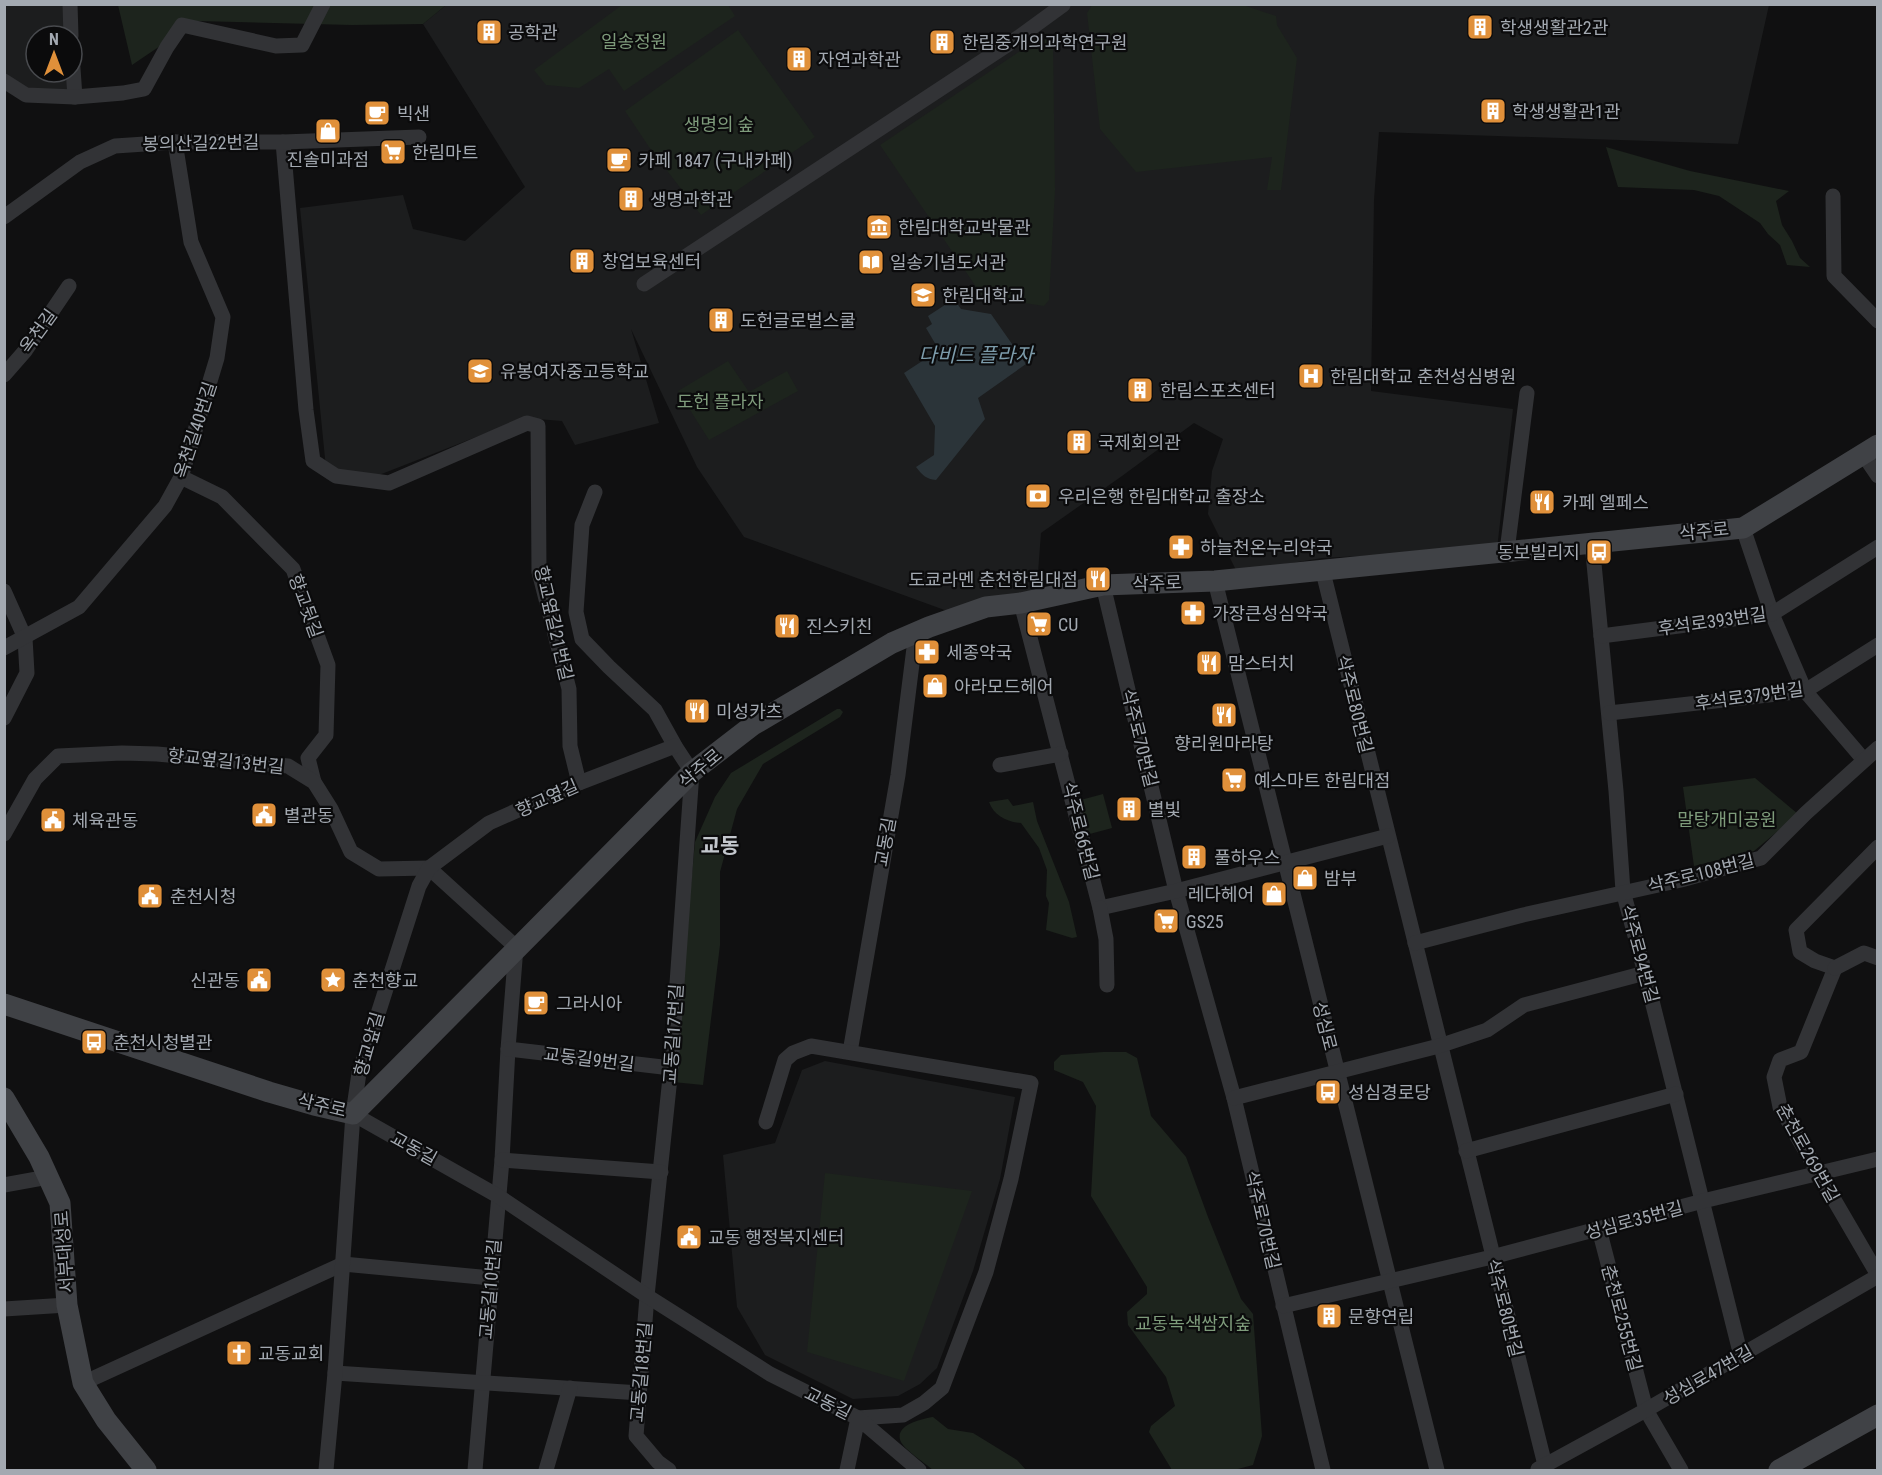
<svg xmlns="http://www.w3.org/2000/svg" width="1882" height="1475" viewBox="0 0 1882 1475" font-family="'Roboto Condensed','Noto Sans KR',sans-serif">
  <rect width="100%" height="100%" fill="#101011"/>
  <g fill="#1c1d1e">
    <path d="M4,5H70L71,36H36V72H72L75,97L26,95L5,81Z"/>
    <path d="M446,5H1769L1738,144L1379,132L1374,200L1371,391L1513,409L1497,549L1322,558L1237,572L1208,514L1212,471L1223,439L1194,423L1122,476L1041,533L1036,599L961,616L744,537L697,467L631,329L659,423L575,445L562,421L525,418L379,475L326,468L300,208L403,195L413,229L465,241L525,187L423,24Z"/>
    <path d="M825,1061L1015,1097L1000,1179L973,1271L937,1368L920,1384L898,1396L853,1399L765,1355L737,1307L723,1155L775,1143L802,1070Z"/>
  </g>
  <g fill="#1d241d">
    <path d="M1240,4L1276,16L1277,25L1297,58L1281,190H1267L1272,157L1136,172L1100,129L1087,13L1092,5Z"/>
    <path d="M118,5H446L423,24L352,25L197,21L132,65Z"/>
    <path d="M622,5H728L735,16L624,91L609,69L579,88L546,85L534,70Z"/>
    <path d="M738,30L815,137L701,215L649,147L625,111Z"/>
    <path d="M1047,33L1053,41L1055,190L1049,300L1044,306L983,297L880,145Z"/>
    <path d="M1606,147L1690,171L1789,191L1776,201L1782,225L1792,241L1800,258L1810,267L1787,265L1780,245L1768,234L1760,223L1719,196L1694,190L1618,187Z"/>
    <path d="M728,361L749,392L787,371L798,391L709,440L678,391Z"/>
    <path d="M837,709H840L843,712L840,717L763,764L737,809L720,872V945L703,1085L673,1082L695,842L715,797L731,773Z"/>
    <path d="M1755,778L1798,814L1754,851L1694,866L1683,787Z"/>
    <path d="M1103,794L1112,828L1086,835L1077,801Z"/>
    <path d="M1008,799L1013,806L1033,802L1037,821L1069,902L1077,937L1072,938L1046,930L1049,903L1046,896L1047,870L1039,848L1021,823C1007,822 994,816 989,802Z"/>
    <path d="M1103,1052H1126L1137,1058L1151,1116L1186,1157L1208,1217L1241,1299L1253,1314L1262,1436L1253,1465L1234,1470H1172L1149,1432L1151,1426L1175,1406L1166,1377L1128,1325L1127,1312L1147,1294V1287L1091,1196L1096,1106L1083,1082L1054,1070V1062L1061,1055Z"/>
    <path d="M825,1173L972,1191L904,1381L807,1352Z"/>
    <path d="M933,1417L948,1429L973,1433L1017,1460L1026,1470H933C926,1464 905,1450 901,1442C893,1425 922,1419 933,1417Z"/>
  </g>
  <path fill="#2b3439" d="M954,299L961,309L991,314L1026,364L978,398L985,419L936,480C926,479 922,475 916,467L934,455L935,426L904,373L939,350L926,328L932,324L928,316Z"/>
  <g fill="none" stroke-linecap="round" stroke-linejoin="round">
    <g stroke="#323336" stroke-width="15">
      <path d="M70,4L71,36"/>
      <path d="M72,54L75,97"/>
      <path d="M4,81L26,95L75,97L123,93L144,89L167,47L182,25L276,46L302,45L323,4"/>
      <path d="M283,142L306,410L313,461L336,476L389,483L527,423L538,426L539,572L569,689L570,746L579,783"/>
      <path d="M1833,196L1834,276L1878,321"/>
      <path d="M4,217L80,162L115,146L175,142H283L419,137"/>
      <path d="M644,284L1019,37L1063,5"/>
      <path d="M4,375L25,351L69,286"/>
      <path d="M1863,454L1878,476"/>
      <path d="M181,477L222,497L293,569L328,665L326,735L308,758L314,782"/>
      <path d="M595,492L582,525L576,612L582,639L609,667L655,710L675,746L692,772L671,1068L647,1296L636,1436L658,1462L669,1470"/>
      <path d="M1743,528L1772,614L1805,691L1864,760"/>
      <path d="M1592,543L1616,791L1623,891L1645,973L1741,1356"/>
      <path d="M1507,551L1527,393"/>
      <path d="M1323,572L1545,1465"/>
      <path d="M1215,581L1437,1470"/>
      <path d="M1103,585L1176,891L1234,1098L1323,1470"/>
      <path d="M4,591L25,638L27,673L4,718"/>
      <path d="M1021,603L1100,908L1176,891L1388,836"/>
      <path d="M1601,636L1772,614L1878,547"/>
      <path d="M4,648L79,607L165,506L181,477L217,358L223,317L191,242L175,142"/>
      <path d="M1609,713L1805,691L1878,645"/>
      <path d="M1000,765L1061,754"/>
      <path d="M4,834L35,779L58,756L122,753L157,754L288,766L314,782L331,809L351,852L379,869L429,868L516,947L508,1049L502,1160L475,1470"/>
      <path d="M1100,908L1106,939L1107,985"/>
      <path d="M1415,943L1523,915L1681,880L1761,858L1806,813L1878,748"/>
      <path d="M1835,968L1801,1052L1780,1060L1774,1077L1780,1107L1878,1275"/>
      <path d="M1835,968L1815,961L1800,952L1796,930L1878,847"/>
      <path d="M1835,968L1864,953L1878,958"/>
      <path d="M508,1049L671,1068"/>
      <path d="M850,1052L898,775L916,632"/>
      <path d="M1234,1098L1439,1046L1487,1030L1524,1005L1645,973"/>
      <path d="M353,1114L498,1196L647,1296L770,1374L858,1418L903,1415L924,1403L942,1388L986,1272L1011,1179L1031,1083L811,1046L793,1053L785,1060L766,1122"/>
      <path d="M1466,1151L1676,1094"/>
      <path d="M502,1160L661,1172"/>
      <path d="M4,1185L48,1177"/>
      <path d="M1599,1229L1646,1410L1681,1470"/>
      <path d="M1283,1306L1492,1257L1703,1201L1878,1159"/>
      <path d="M4,1309L67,1305"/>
      <path d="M335,1373L640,1393"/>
      <path d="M83,1383L343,1264L491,1278"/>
      <path d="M1538,1469L1646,1410L1878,1276"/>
      <path d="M326,1470L335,1373L353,1114L359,1073L419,886L429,868L489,823L579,783L675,746"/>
      <path d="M546,1470L570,1388"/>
      <path d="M847,1470L858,1418L919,1470"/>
    </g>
    <g stroke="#404246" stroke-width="21">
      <path d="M4,1004L269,1092L314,1105L353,1114L692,772L753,725L892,643L929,627L986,607L1021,603L1103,585L1215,581L1743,528L1878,445"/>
      <path d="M4,1098L39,1157L60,1203L67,1305L83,1383L106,1420L146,1470"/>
      <path d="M1779,1470L1878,1415"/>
    </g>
  </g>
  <defs>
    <symbol id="building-square" viewBox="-11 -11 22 22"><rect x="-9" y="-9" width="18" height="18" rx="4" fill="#e0903a" stroke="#0b0b0c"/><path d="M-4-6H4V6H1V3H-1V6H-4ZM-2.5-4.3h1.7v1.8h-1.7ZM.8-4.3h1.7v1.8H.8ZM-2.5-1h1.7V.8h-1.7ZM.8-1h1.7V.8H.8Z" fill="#fff"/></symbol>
    <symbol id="cafe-square" viewBox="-11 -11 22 22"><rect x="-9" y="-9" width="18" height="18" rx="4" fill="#e0903a" stroke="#0b0b0c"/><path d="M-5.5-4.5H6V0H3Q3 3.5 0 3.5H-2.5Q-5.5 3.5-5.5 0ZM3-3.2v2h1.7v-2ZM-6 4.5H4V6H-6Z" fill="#fff"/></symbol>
    <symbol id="shop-square" viewBox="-11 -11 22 22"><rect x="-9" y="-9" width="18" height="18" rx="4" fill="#e0903a" stroke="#0b0b0c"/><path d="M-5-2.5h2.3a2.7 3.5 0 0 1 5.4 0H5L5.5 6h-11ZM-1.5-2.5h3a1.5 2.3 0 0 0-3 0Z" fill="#fff"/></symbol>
    <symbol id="supermarket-square" viewBox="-11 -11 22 22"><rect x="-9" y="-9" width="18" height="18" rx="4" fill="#e0903a" stroke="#0b0b0c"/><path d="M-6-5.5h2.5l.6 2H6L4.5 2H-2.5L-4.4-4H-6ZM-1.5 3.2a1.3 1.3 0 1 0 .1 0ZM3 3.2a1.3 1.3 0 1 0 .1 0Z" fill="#fff"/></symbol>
    <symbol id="museum-square" viewBox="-11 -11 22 22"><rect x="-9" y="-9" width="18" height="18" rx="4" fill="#e0903a" stroke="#0b0b0c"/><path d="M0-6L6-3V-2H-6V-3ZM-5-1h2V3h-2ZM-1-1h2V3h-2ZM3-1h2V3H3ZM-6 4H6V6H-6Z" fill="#fff"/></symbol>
    <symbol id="library-square" viewBox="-11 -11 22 22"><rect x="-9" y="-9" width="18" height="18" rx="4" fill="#e0903a" stroke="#0b0b0c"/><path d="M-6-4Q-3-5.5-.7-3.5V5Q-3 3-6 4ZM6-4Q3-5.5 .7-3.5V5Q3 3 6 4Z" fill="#fff"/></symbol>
    <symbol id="university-square" viewBox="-11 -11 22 22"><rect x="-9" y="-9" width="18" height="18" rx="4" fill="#e0903a" stroke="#0b0b0c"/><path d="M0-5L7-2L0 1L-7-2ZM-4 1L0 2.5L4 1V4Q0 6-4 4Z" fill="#fff"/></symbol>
    <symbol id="school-square" viewBox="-11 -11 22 22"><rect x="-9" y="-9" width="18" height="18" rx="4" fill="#e0903a" stroke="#0b0b0c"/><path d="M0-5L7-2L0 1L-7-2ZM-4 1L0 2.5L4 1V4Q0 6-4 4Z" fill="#fff"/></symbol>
    <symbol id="hospital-square" viewBox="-11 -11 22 22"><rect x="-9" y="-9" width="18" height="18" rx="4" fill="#e0903a" stroke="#0b0b0c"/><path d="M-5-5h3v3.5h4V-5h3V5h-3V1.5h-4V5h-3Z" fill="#fff"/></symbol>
    <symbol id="bank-square" viewBox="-11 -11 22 22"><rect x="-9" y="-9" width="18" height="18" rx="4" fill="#e0903a" stroke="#0b0b0c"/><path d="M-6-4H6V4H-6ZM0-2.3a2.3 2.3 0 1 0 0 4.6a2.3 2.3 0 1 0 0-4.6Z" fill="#fff"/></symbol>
    <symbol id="restaurant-square" viewBox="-11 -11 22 22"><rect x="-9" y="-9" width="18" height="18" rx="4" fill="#e0903a" stroke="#0b0b0c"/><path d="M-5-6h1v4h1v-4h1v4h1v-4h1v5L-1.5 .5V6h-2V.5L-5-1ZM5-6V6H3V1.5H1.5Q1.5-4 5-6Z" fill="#fff"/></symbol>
    <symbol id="pharmacy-square" viewBox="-11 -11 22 22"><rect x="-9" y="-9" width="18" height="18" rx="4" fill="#e0903a" stroke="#0b0b0c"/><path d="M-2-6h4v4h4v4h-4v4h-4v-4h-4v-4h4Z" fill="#fff"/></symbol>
    <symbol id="bus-square" viewBox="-11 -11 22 22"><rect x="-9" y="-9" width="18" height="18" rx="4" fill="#e0903a" stroke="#0b0b0c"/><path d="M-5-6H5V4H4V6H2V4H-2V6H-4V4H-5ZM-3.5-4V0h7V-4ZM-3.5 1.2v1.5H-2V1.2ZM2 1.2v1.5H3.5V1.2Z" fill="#fff"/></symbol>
    <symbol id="civic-square" viewBox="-11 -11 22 22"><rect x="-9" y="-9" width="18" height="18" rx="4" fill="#e0903a" stroke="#0b0b0c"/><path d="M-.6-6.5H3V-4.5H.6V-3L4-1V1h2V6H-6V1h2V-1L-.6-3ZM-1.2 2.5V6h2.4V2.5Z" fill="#fff"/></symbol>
    <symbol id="sight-square" viewBox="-11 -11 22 22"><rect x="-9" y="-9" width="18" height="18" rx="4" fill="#e0903a" stroke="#0b0b0c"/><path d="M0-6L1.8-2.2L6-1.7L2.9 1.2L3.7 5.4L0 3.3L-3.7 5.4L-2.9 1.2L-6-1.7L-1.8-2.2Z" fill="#fff"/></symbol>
    <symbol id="church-square" viewBox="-11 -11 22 22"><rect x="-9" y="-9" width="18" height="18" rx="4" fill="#e0903a" stroke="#0b0b0c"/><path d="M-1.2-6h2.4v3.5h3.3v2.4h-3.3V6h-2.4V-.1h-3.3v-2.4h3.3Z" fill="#fff"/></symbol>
  </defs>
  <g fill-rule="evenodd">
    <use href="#building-square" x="1465" y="12" width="30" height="30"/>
    <use href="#building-square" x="474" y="17" width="30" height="30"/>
    <use href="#building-square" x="927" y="27" width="30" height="30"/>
    <use href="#building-square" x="784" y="44" width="30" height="30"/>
    <use href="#building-square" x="1478" y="96" width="30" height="30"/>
    <use href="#cafe-square" x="362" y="98" width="30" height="30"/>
    <use href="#shop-square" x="313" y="116" width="30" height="30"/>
    <use href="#supermarket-square" x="378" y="137" width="30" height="30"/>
    <use href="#cafe-square" x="604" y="145" width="30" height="30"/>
    <use href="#building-square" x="616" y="184" width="30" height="30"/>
    <use href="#museum-square" x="864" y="212" width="30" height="30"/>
    <use href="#building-square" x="567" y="246" width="30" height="30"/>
    <use href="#library-square" x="856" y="247" width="30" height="30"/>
    <use href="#university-square" x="908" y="280" width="30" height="30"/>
    <use href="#building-square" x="706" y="305" width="30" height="30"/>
    <use href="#school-square" x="465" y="356" width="30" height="30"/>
    <use href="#hospital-square" x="1296" y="361" width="30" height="30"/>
    <use href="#building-square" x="1125" y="375" width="30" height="30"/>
    <use href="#building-square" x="1064" y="427" width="30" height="30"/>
    <use href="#bank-square" x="1023" y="481" width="30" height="30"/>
    <use href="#restaurant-square" x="1527" y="487" width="30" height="30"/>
    <use href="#pharmacy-square" x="1166" y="532" width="30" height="30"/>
    <use href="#bus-square" x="1584" y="537" width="30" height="30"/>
    <use href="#restaurant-square" x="1083" y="564" width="30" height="30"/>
    <use href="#pharmacy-square" x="1178" y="598" width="30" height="30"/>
    <use href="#supermarket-square" x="1024" y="609" width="30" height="30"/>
    <use href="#restaurant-square" x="772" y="611" width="30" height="30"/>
    <use href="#pharmacy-square" x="912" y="637" width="30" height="30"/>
    <use href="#restaurant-square" x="1194" y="648" width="30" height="30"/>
    <use href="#shop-square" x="920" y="671" width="30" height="30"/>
    <use href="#restaurant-square" x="682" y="696" width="30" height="30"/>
    <use href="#restaurant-square" x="1209" y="700" width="30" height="30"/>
    <use href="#supermarket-square" x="1219" y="765" width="30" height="30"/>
    <use href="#building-square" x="1114" y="794" width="30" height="30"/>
    <use href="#civic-square" x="249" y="800" width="30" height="30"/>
    <use href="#civic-square" x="38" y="805" width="30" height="30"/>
    <use href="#building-square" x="1179" y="842" width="30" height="30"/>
    <use href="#shop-square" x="1290" y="863" width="30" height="30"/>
    <use href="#shop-square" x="1259" y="879" width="30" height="30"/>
    <use href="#civic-square" x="135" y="881" width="30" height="30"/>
    <use href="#supermarket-square" x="1151" y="906" width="30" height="30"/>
    <use href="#civic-square" x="244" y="965" width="30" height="30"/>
    <use href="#sight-square" x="318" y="965" width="30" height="30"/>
    <use href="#cafe-square" x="521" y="988" width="30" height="30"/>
    <use href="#bus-square" x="79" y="1027" width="30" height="30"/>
    <use href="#bus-square" x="1313" y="1077" width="30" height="30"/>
    <use href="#civic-square" x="674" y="1222" width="30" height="30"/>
    <use href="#building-square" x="1314" y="1301" width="30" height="30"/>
    <use href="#church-square" x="224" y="1338" width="30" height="30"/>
  </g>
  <g text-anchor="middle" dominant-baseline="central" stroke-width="4.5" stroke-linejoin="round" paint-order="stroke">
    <g font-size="18" fill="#a3a9b1" stroke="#0b0b0c" text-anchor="start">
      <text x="1500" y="27">학생생활관2관</text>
      <text x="508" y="32">공학관</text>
      <text x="962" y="42">한림중개의과학연구원</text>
      <text x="818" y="59">자연과학관</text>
      <text x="1512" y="111">학생생활관1관</text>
      <text x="397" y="113">빅샌</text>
      <text x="412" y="152">한림마트</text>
      <text x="328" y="159" text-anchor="middle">진솔미과점</text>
      <text x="638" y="160">카페 1847 (구내카페)</text>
      <text x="650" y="199">생명과학관</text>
      <text x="898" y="227">한림대학교박물관</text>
      <text x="602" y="261">창업보육센터</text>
      <text x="890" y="262">일송기념도서관</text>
      <text x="942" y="295">한림대학교</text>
      <text x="740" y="320">도헌글로벌스쿨</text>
      <text x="500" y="371">유봉여자중고등학교</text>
      <text x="1330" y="376">한림대학교 춘천성심병원</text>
      <text x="1160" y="390">한림스포츠센터</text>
      <text x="1098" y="442">국제회의관</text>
      <text x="1058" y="496">우리은행 한림대학교 출장소</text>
      <text x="1562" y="502">카페 엘페스</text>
      <text x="1200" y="547">하늘천온누리약국</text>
      <text x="1580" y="552" text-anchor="end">동보빌리지</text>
      <text x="1078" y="579" text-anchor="end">도쿄라멘 춘천한림대점</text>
      <text x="1212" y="613">가장큰성심약국</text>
      <text x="1058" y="624">CU</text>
      <text x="806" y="626">진스키친</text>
      <text x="946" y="652">세종약국</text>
      <text x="1228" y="663">맘스터치</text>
      <text x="954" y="686">아라모드헤어</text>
      <text x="716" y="711">미성카츠</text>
      <text x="1224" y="743" text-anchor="middle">향리원마라탕</text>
      <text x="1254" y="780">예스마트 한림대점</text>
      <text x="1148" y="809">별빛</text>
      <text x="284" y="815">별관동</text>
      <text x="72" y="820">체육관동</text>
      <text x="1214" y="857">풀하우스</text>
      <text x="1324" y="878">밤부</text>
      <text x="1254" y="894" text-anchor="end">레다헤어</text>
      <text x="170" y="896">춘천시청</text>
      <text x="1186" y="921">GS25</text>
      <text x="240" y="980" text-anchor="end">신관동</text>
      <text x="352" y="980">춘천향교</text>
      <text x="556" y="1003">그라시아</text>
      <text x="113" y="1042">춘천시청별관</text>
      <text x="1348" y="1092">성심경로당</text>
      <text x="708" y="1237">교동 행정복지센터</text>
      <text x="1348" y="1316">문향연립</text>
      <text x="258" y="1353">교동교회</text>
    </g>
    <g font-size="18" fill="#7e9b7b" stroke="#0b0b0c">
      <text x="634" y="41">일송정원</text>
      <text x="719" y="124">생명의 숲</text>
      <text x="720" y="401">도헌 플라자</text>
      <text x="1727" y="819">말탕개미공원</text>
      <text x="1193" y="1323">교동녹색쌈지숲</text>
    </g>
    <g font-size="18" fill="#a3a9b1" stroke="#0b0b0c">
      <text transform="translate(201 143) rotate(-1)">봉의산길22번길</text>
      <text transform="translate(38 331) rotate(-54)">옥천길</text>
      <text transform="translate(195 430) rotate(-72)">옥천길40번길</text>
      <text transform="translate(1704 531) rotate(-6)">삭주로</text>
      <text transform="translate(1157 583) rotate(-2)">삭주로</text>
      <text transform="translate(306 606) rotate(70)">향교뒷길</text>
      <text transform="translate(1712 621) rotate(-8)">후석로393번길</text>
      <text transform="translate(554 623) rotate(77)">향교옆길21번길</text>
      <text transform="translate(1749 696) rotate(-8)">후석로379번길</text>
      <text transform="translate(1355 704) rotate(76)">삭주로80번길</text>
      <text transform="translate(1140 738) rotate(76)">삭주로70번길</text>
      <text transform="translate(226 761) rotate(6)">향교옆길13번길</text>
      <text transform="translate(700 768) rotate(-40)">삭주로</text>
      <text transform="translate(547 798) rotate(-24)">향교옆길</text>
      <text transform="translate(1081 831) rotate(76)">삭주로66번길</text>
      <text transform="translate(885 842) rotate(-80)">교동길</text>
      <text transform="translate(1701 873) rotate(-14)">삭주로108번길</text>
      <text transform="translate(1640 954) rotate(75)">삭주로94번길</text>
      <text transform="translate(1325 1026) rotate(76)">성심로</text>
      <text transform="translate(673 1034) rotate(-86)">교동길17번길</text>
      <text transform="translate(369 1044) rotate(-74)">향교앞길</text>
      <text transform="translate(589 1059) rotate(7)">교동길9번길</text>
      <text transform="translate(322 1105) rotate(13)">삭주로</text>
      <text transform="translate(414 1148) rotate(29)">교동길</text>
      <text transform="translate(1808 1153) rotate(61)">춘천로269번길</text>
      <text transform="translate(1263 1220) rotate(77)">삭주로70번길</text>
      <text transform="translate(1634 1220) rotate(-15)">성심로35번길</text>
      <text transform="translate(64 1252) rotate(-94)">서부대성로</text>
      <text transform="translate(490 1289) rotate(-85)">교동길10번길</text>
      <text transform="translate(1505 1308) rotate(76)">삭주로80번길</text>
      <text transform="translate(1622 1318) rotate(75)">춘천로255번길</text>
      <text transform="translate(641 1372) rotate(-85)">교동길18번길</text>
      <text transform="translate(1708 1375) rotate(-30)">성심로47번길</text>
      <text transform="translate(828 1403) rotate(27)">교동길</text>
    </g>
    <g font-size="20" font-style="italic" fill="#7c9baa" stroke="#0b0b0c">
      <text x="976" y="355">다비드 플라자</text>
    </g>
    <g font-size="21" font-weight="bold" fill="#c3c7cd" stroke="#0b0b0c">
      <text x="720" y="846">교동</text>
    </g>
  </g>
  <rect width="1882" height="1475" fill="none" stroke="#a3a9b1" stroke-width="12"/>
  <g transform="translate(54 54)"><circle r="28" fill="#0b0b0c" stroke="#484a4e" stroke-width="1.5"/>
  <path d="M0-4.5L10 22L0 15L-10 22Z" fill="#e0903a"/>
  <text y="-9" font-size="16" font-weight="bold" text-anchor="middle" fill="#a3a9b1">N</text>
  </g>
</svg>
